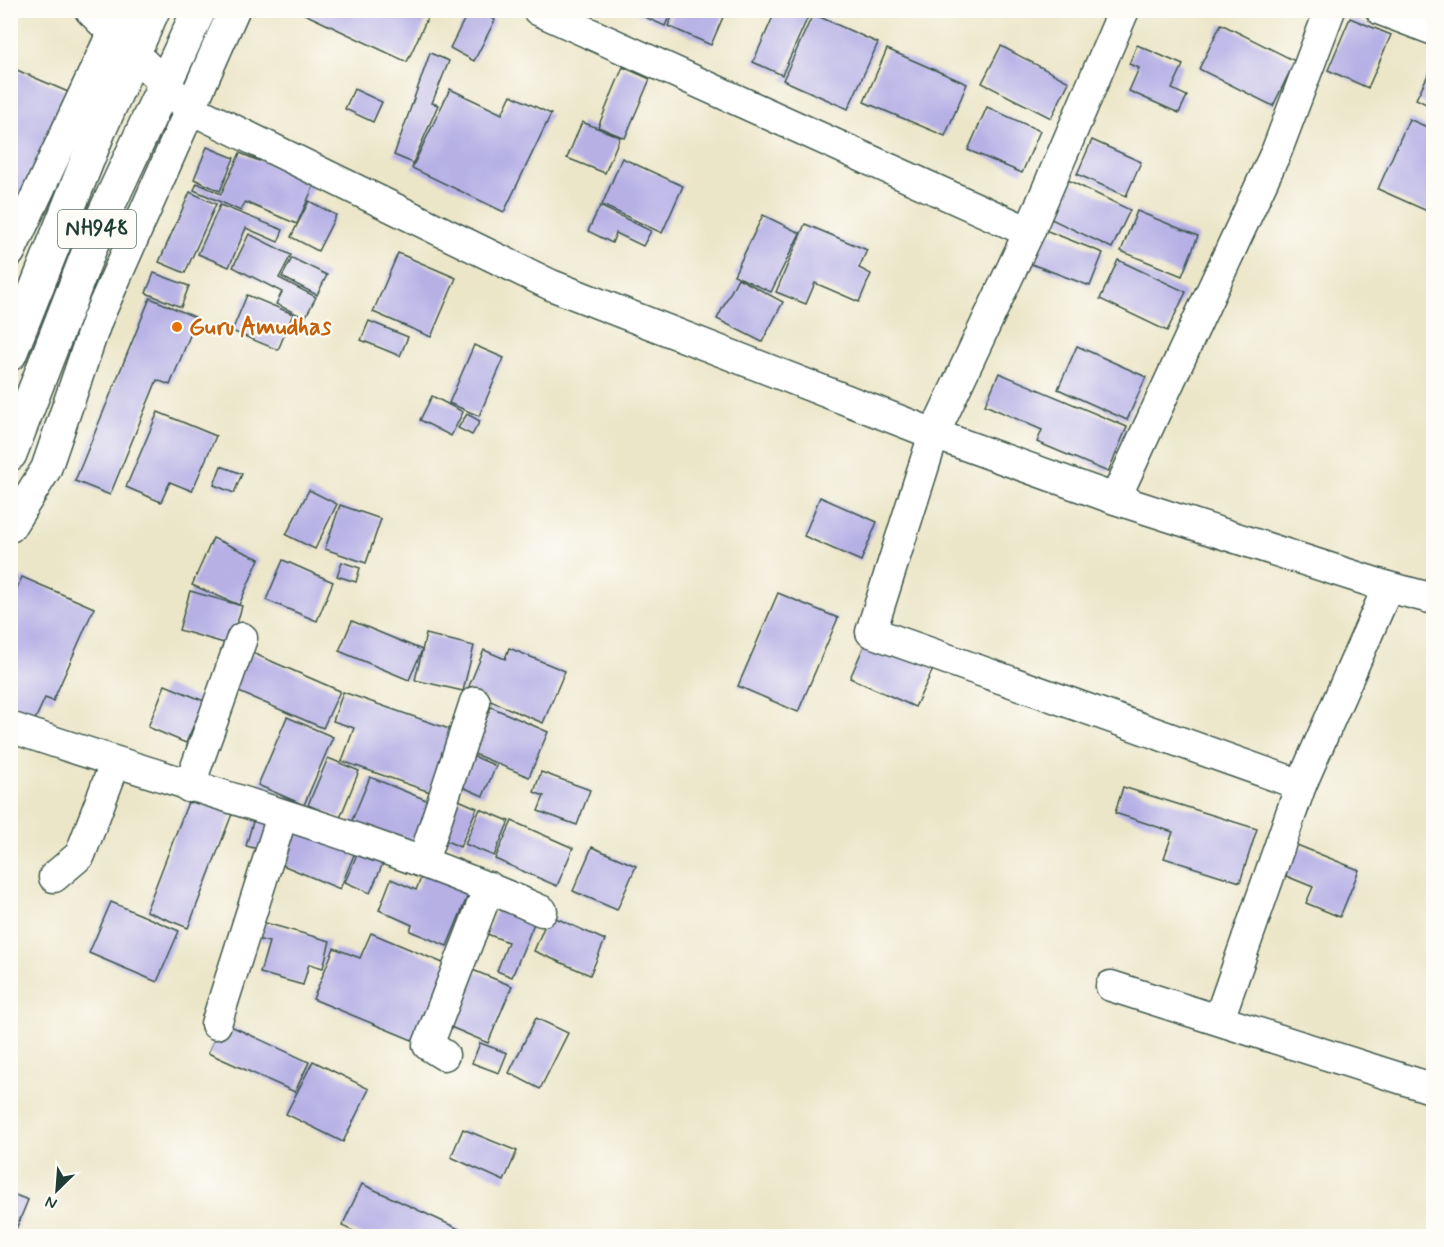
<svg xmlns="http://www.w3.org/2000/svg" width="1444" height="1247" viewBox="0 0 1444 1247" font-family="Mynerve,sans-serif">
  <rect width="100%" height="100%" fill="#fdfcf7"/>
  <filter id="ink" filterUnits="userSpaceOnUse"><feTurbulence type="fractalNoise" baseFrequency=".0167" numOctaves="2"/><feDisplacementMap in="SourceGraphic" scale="12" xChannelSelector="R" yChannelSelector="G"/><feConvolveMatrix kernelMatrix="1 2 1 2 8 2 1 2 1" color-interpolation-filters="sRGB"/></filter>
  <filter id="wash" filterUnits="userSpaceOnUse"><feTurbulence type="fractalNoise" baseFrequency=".008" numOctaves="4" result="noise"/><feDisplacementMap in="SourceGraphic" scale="24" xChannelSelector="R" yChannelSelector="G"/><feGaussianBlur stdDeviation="1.35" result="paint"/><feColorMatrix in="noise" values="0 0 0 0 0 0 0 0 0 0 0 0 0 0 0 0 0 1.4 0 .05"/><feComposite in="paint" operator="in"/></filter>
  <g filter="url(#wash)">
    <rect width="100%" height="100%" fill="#ece6c9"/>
    <g id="blocks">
      <g fill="#b6b0e5">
        <path d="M296,10H431L407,62Z"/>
        <path d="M469,10H477L495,20L474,61L450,48Z"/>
        <path d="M629,10H672L665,26Z"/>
        <path d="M675,10H726L711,45L668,26Z"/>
        <path d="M776,10H811L782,75L753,62Z"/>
        <path d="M813,14L878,43L848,109L783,80Z"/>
        <path d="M1350,18L1391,35L1368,88L1328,70Z"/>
        <path d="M1221,24L1295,61L1273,106L1199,69Z"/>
        <path d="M1137,45L1183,65L1172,89L1187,96L1179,113L1129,91L1139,68L1129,64Z"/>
        <path d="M1001,46L1069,82L1051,118L982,83Z"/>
        <path d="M887,49L967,84L945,136L864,102Z"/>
        <path d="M430,53L449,61L432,103L438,105L413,163L394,155Z"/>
        <path d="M1434,63V108L1416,99Z"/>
        <path d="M10,67L68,92L10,222Z"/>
        <path d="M623,67L650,79L625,138L598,127Z"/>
        <path d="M354,89L382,102L373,122L345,109Z"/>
        <path d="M450,89L502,114L511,95L551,114L504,212L412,168Z"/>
        <path d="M987,107L1040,131L1022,173L968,150Z"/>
        <path d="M1409,119L1434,130V196L1427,211L1378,189Z"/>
        <path d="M582,122L620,137L605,173L567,158Z"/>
        <path d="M1092,140L1141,162L1126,196L1077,174Z"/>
        <path d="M207,147L234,158L220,191L194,179Z"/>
        <path d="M240,153L259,161L260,159L315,183L297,224L245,202L241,211L194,190L197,183L221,194Z"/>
        <path d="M622,158L683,186L662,233L602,205Z"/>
        <path d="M1068,180L1130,210L1112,248L1049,218Z"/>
        <path d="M190,192L216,204L185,273L159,262Z"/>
        <path d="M309,201L336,215L318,251L291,237Z"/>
        <path d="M220,205L283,230L278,242L246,228L229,267L198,254Z"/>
        <path d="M600,206L651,231L643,246L616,233L612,243L588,231Z"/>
        <path d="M1137,211L1198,236L1182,276L1121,251Z"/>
        <path d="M763,215L800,233L771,292L734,275Z"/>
        <path d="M805,224L867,250L859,268L871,274L859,302L815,283L806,304L776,292Z"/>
        <path d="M1040,228L1103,253L1090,286L1026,262Z"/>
        <path d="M249,234L291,255L279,278L316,297L305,318L276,304L282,292L233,267Z"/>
        <path d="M398,253L456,278L431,337L373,312Z"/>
        <path d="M292,258L327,275L317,295L282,277Z"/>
        <path d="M1118,260L1186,292L1167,331L1100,299Z"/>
        <path d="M154,273L189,286L181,307L146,293Z"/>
        <path d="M738,278L783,302L762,342L717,319Z"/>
        <path d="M247,295L293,314L278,350L232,331Z"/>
        <path d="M150,298L197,318L170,385L157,380L110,495L75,481Z"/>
        <path d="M369,321L408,337L400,356L361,340Z"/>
        <path d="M474,345L504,358L479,416L449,403Z"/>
        <path d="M1077,346L1146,377L1127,420L1058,389Z"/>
        <path d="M999,373L1127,427L1108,472L1037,442L1042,430L985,405Z"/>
        <path d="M432,396L463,412L451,436L420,420Z"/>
        <path d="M158,412L216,436L192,491L170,482L161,502L126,487Z"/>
        <path d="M467,414L480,421L472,435L458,428Z"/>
        <path d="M221,466L242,474L234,493L214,485Z"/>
        <path d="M309,490L337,504L315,549L286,535Z"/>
        <path d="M820,497L877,522L861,561L804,536Z"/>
        <path d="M340,505L381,519L366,563L325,549Z"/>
        <path d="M213,538L259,559L239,605L192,585Z"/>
        <path d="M283,560L333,582L317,621L266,600Z"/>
        <path d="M342,562L360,568L356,582L337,576Z"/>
        <path d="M22,577L94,608L53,701L45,698L34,722L10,712V603Z"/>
        <path d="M190,591L242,606L231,645L179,630Z"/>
        <path d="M778,593L838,618L798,712L738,686Z"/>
        <path d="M352,621L422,650L409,680L339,651Z"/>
        <path d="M426,634L474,646L463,691L415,680Z"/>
        <path d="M868,637L934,667L915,707L850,678Z"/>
        <path d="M509,648L565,671L543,723L467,691L484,650L505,659Z"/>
        <path d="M248,651L340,691L323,728L232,689Z"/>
        <path d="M165,685L204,701L186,743L148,727Z"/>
        <path d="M343,692L452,730L430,792L342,761L354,728L333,721Z"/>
        <path d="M491,707L548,732L529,777L472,753Z"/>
        <path d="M287,717L333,737L304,805L258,785Z"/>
        <path d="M471,755L496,766L483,796L458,785Z"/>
        <path d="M328,758L359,771L340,818L308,805Z"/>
        <path d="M541,772L590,790L577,825L538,811L544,796L534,792Z"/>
        <path d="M370,777L431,802L411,850L350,825Z"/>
        <path d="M1123,787L1257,829L1240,882L1164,858L1173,832L1115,813Z"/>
        <path d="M190,797L232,814L188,928L146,911Z"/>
        <path d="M454,798L477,808L460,847L438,837Z"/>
        <path d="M480,809L509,821L494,856L465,844Z"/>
        <path d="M254,818L269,822L262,850L246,846Z"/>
        <path d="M512,821L573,848L557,886L495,859Z"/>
        <path d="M296,826L356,850L340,889L280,864Z"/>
        <path d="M1287,841L1359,870L1340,917L1306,903L1313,887L1274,871Z"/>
        <path d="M592,847L636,866L617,910L573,891Z"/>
        <path d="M359,850L384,861L370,893L345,882Z"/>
        <path d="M424,871L470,890L447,946L410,931L412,925L379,910L391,879L416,890Z"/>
        <path d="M111,902L179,931L157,982L89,953Z"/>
        <path d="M498,906L535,921L512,977L497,971L508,942L487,934Z"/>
        <path d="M549,915L605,940L590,975L534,951Z"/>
        <path d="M262,922L330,941L323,968L309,964L303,985L260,973L269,942L257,939Z"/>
        <path d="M371,933L450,966L417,1042L313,999L334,948L360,958Z"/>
        <path d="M470,969L512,986L488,1043L446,1025Z"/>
        <path d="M536,1018L568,1033L540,1089L509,1073Z"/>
        <path d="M222,1022L309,1062L295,1092L208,1053Z"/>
        <path d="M480,1043L507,1053L499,1073L472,1063Z"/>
        <path d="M313,1061L369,1089L343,1142L286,1114Z"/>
        <path d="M463,1129L517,1151L504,1181L451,1157Z"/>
        <path d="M362,1184L474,1236H364L342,1226Z"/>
        <path d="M10,1193L28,1200L13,1236H10Z"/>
      </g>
    </g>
  </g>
  <g filter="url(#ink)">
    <use href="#blocks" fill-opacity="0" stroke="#3e564a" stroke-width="1.5"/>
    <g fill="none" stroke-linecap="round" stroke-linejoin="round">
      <defs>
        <g id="minor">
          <path d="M90,10L189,108L551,285L934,434L1029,232L1124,10"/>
          <path d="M538,10L1029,232"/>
          <path d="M1381,10L1434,30"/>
          <path d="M10,252L123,10"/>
          <path d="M1115,499L1277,150L1330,10"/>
          <path d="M10,527L46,469L97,320L234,10"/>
          <path d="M1388,587L1301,785L871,632L934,434L1115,499L1388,587L1434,599"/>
          <path d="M10,727C188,788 371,834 542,911"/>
          <path d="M189,787L242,638"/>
          <path d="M423,861L475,702"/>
          <path d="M54,877L80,855L115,763"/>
          <path d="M1111,986L1434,1089"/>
          <path d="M1219,1019L1301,785"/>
          <path d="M216,1024L282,816"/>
          <path d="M444,1055L428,1045L489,887"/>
        </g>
        <g id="highway">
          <path d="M10,354L99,131L153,10"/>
          <path d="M10,454L97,230L199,10"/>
        </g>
      </defs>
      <use href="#minor" stroke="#3e564a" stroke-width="33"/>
      <use href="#highway" stroke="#3e564a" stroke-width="36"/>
      <use href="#minor" stroke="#fff" stroke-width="30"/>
      <use href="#highway" stroke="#fff" stroke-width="33"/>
    </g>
  </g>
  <circle fill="#e8710a" stroke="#fdfcf7" stroke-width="2" cx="177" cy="327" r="6"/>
  <g text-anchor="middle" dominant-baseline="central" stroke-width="4.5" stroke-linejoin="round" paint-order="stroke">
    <rect fill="#fdfcf7" stroke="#62766e" stroke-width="1.5" x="58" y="210" width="78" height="38" rx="4.5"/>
    <g font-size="22" font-weight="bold" fill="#1f3d34">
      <text x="97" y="229">NH948</text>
    </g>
    <g font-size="24" font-weight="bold" fill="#c56008" stroke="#fdfcf7" text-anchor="start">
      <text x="189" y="327">Guru Amudhas</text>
    </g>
  </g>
  <rect width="1444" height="1247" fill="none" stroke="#fdfcf7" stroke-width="36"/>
  <g transform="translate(57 1190) rotate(205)" stroke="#fdfcf7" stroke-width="4.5" paint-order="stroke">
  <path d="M0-4.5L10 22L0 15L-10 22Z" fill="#1f3d34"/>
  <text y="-9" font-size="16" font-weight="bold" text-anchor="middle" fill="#1f3d34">N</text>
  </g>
</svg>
